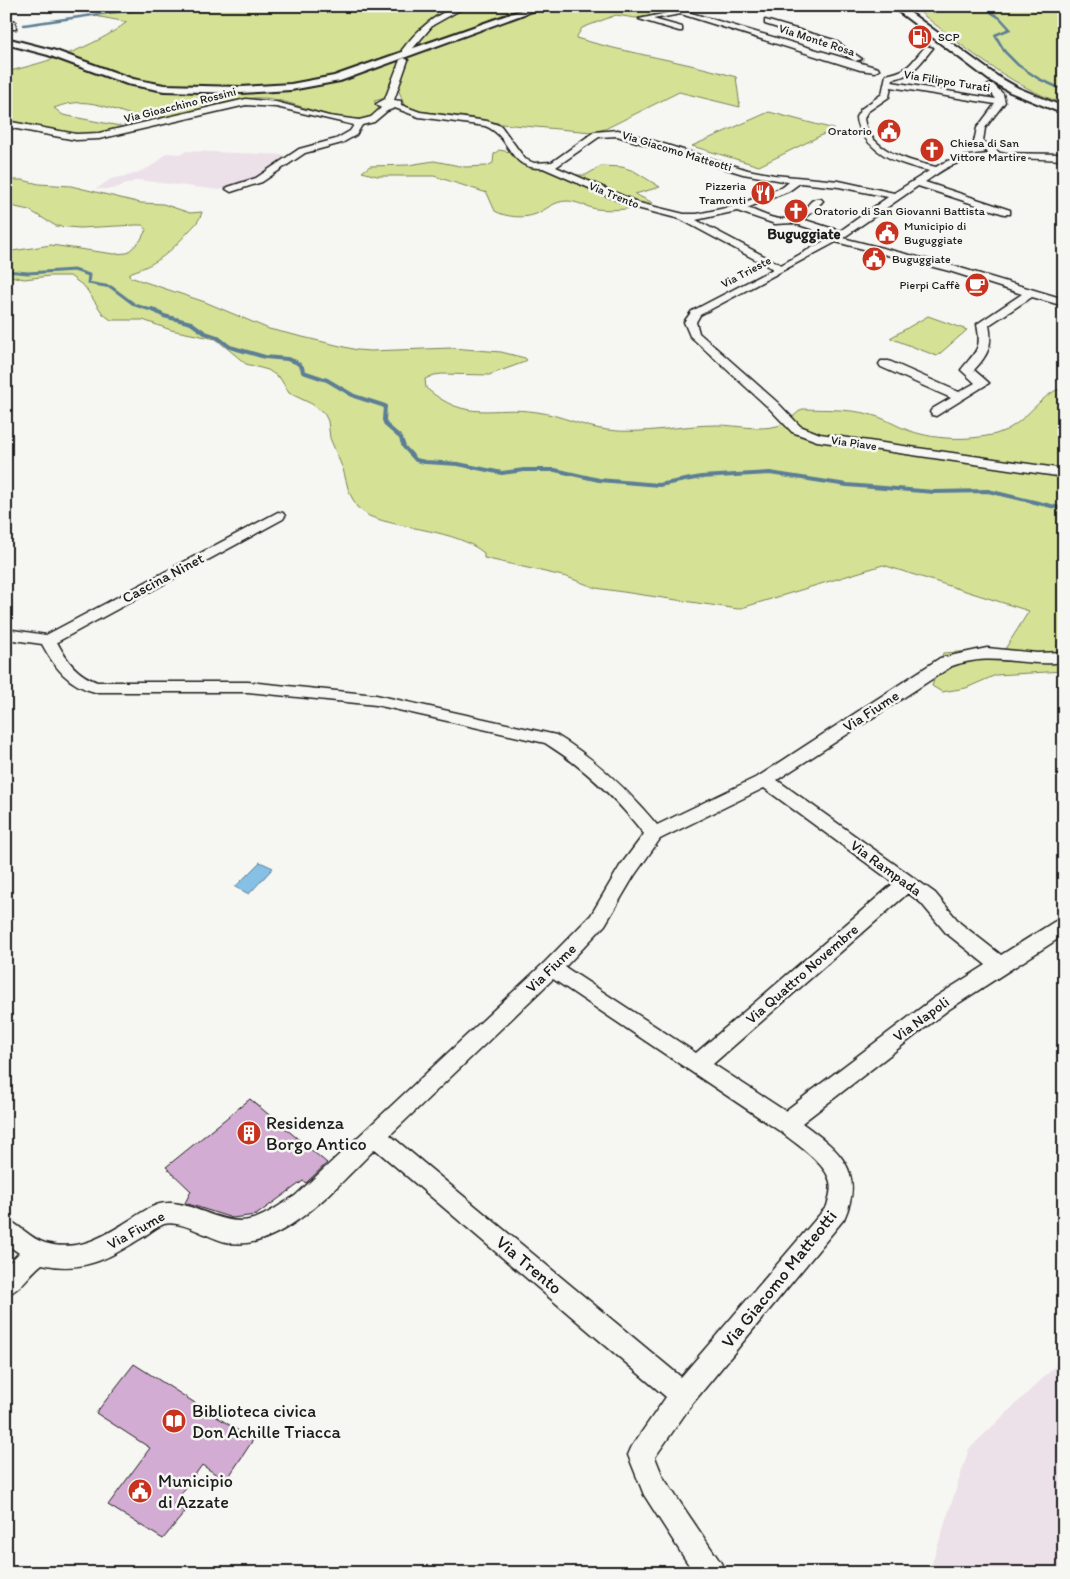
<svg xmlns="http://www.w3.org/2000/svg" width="1070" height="1579" viewBox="0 0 1070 1579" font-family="Itim,sans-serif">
  <rect width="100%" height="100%" fill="#f6f6f2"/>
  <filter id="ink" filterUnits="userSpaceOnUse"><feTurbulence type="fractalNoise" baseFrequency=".02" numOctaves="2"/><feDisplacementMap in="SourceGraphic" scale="10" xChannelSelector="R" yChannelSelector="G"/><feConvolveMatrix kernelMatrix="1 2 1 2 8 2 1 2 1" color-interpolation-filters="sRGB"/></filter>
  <g filter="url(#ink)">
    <g fill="#ece0e9">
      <path d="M186,151L285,155L282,158L285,159L261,176L220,190L138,180L112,189H96L111,179L132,175L150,167L158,162L166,153L182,154Z"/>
      <path d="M1064,1358V1573H929L969,1449Z"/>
    </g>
    <g fill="#d5e295" stroke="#787f58">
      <path d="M162,6H721L635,18L616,15L582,28L576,38C629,54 684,61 736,77L740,107L679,92L605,129L592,132L502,124L475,118L411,110L404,105L399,91L389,88L386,98L374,101L380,108C376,111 373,116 368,117C344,127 293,100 265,98C242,96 206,108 183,114C174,116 163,120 153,119C116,116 94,92 54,108L63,115L125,127L103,134L82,136L6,122V72C48,62 93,48 127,22L90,15L123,10Z"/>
      <path d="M912,6H1064V104C1006,84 959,43 912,6Z"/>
      <path d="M769,112L834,129L759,166L692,146Z"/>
      <path d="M499,150L510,152L525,166L574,175H586L601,166L622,167L634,171L660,187L635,194L653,203C635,209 616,211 596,209C587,207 576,201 567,201C554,201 546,210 536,214C524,219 505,217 495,211L487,193L434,176H377L362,172L370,166L408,165L434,161L465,167L487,166L493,163L494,154Z"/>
      <path d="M6,180H22L39,184L71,186L141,203L163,204L190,213L202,212C200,220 195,225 189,231C170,252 159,263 132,272L129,274L130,277L205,302L269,329L357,350L370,351L452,348L501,352L525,358L527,360L522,363L489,375L442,374L434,375L425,379L426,388C468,424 491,405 537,412C561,415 583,427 607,430C644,435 680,425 717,425C736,425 758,431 777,426C787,424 794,415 802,409C827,410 856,408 881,418C889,421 897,426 905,429C932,440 968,441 996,434C1026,426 1037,395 1064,387V671L996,675L966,688L942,692L932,686L943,653L1005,649L1029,611L883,565L738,609L596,588L567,577L484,558V553C455,529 403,530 369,516L357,507L349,492L343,469L330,438L328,421L324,413L312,404L289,393L280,378L268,370L246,364L216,339L171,330L143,320H111L103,314L85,287L70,276H50L24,279L6,275V252L51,245L114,254L127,253L140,241L146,230L143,225H136L80,228L56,226L29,210L6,205Z"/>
      <path d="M928,316L967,330L937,356L890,338Z"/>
    </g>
    <path fill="#87c0e5" stroke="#5c7e95" d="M260,862L273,868L249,894L235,887Z"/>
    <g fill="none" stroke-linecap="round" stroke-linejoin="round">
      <g stroke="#5c7e95" stroke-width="2.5">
        <path d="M988,6L991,8L992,13L1000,18L1010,29L995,35L1005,52L1018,65L1039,79L1064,90"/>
        <path d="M24,25L107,13L184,6"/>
      </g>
      <path stroke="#5c7e95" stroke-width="3" d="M6,271L28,273L74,270L89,275L88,283L111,287L135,305L154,311"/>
      <path stroke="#5c7e95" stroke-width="4" d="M152,309L164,316L191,323L205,333L217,337L230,347L265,357L287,359L296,362L302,367L303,372L327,380L354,396L385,406L384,420L386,425L401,438L404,447L416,460L425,462L458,464L502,473L524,470H555L599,480L659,485L701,477L770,473L847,485L934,492L988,491L1064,509"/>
    </g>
    <g fill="#d3acd4" stroke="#1c1c1c">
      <path d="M250,1099L327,1163L306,1183L303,1181L256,1215L232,1218L185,1203L191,1191L166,1167Z"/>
      <path d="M134,1364L253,1440L226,1481L202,1465L174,1504L185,1512L163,1539L108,1505L150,1448L96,1413Z"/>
    </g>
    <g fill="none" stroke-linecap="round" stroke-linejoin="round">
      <defs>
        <g id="minor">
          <path d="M457,6H467L433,25L408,54H402V50C417,30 433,16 457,6Z"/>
          <path d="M681,10L878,68L879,70L875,72L860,70L681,14L653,19L682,27V31H679L639,19Z"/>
          <path d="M6,19L15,21L16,29H10L6,24Z"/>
          <path d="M765,20L834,40L862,59L855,61L828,44L765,24Z"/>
          <path d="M926,46L933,48C921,62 913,76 893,79L892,82L996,99L986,86L993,84L1003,94L1005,102L985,128L983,141L1000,153L1064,154V160C1036,159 979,154 955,164C944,168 934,176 925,182L1010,210V214H1004L918,186L843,238L957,267L1064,299V306L1032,297L989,325C993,345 988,355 974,370L989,383L936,416L932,415L930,412L932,409L951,398L881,367L879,364L881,361H889L959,392L975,383L961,370C976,350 982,351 977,324L1022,294L949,271L836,242L700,315L696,322L699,333L777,402L800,426L820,434L1064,469V477L817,441L792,432L769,408L690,336L684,322L692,311L773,269L680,219L633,207L543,168C507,170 512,136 485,126L419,117L395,108L387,111L374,122L362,125L356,135L342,143L305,153L262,182L231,192L226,189L228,187L256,178L299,149L336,139L350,131L354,125L276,107L246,105L99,139L76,140L6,127V121L76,134L99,133L246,99L276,102L329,116L359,120L371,117L381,108L376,104L385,99L400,60L404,58L408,60L394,100L401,101V105L420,112L487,121L501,126L525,159L534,163L552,162L594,132L618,130L748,170L774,175L839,181L894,193L929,171C904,165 878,158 863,135C859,129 856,124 856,117L861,109L882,94L886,75C911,70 910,63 926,46ZM891,87L995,104L977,128L974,142L989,154C969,156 953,156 936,167C909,161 869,151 864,119L867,112L889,97ZM617,136L743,174L789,182L783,187L735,206L697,214H684L639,203L556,167L599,137ZM800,183L839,187L888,197L840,231L802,219C810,215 816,208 823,201L821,199C811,197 809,205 803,211C799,216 787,219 781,219C771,219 757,211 747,208L789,191ZM737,211L775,224L793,223L833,236L781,265L696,220Z"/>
          <path d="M278,512L283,513L285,516L283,519L57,642C67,661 76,674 97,682H248L376,695L556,735C596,759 627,789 657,825L759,776L940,658L987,648L1037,653L1064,652V662L1055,663C1016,665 991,652 952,666L777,780L935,893L960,923L1001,955L1057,920L1064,918V935L948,1010L802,1123C839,1150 866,1171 844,1219L692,1404L655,1457L663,1477L721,1563L725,1573H694L644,1495L628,1455L632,1446L666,1397L375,1149C340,1183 279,1255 226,1242C209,1238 180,1219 164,1224C155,1227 146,1236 138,1240C107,1260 80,1273 42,1264C29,1274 21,1290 6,1295V1266L19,1253L6,1244V1219C20,1225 31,1239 45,1243C79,1253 106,1235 133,1218C144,1211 155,1203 168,1203C180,1202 193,1208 204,1212C249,1230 257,1219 295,1196L545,962L591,915L620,866L644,834C615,797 585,768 545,743L376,705L248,692H95C68,685 55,668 42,644L6,639V629L46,635ZM764,788L894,883L696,1053L565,967L605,925L634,876L660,839ZM908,893L921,903L946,933L986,965L934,998L785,1111L713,1064ZM553,979L781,1132C795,1143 827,1164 830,1182C832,1190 829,1198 827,1206L681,1377L390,1135Z"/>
        </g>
        <g id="major">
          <path d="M533,6H546L340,81L291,90L241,93L164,91L127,84L48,55L6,44V38L56,51L133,79L164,85L241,87L291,84L334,76Z"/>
          <path d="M891,6H901L997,76L1018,88L1064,107V114L1010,92L989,80Z"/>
        </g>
      </defs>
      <use href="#minor" stroke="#1c1c1c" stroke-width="3"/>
      <use href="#major" stroke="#1c1c1c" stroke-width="4"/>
      <use href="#minor" fill="#f6f6f2" fill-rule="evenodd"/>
      <use href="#major" fill="#f6f6f2" fill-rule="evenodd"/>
    </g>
  </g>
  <defs>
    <symbol id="fuel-disc" viewBox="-11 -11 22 22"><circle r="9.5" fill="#c8321e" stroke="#f6f6f2"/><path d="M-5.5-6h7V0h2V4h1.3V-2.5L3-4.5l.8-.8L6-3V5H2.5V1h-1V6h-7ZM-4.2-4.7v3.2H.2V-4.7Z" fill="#fff"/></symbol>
    <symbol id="civic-disc" viewBox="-11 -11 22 22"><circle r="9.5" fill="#c8321e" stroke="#f6f6f2"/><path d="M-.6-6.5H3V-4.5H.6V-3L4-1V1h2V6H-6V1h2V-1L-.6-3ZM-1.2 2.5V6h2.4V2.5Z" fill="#fff"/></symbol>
    <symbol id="church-disc" viewBox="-11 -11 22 22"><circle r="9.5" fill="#c8321e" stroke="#f6f6f2"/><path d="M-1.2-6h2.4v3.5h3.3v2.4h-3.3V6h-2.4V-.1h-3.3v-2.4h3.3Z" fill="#fff"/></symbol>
    <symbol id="restaurant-disc" viewBox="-11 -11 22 22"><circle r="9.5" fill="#c8321e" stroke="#f6f6f2"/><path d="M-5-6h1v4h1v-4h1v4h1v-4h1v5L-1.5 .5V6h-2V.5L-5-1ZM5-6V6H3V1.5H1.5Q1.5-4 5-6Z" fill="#fff"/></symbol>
    <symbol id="cafe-disc" viewBox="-11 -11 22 22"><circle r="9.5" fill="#c8321e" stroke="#f6f6f2"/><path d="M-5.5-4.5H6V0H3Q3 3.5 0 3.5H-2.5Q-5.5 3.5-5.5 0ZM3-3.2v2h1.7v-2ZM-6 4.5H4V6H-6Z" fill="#fff"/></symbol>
    <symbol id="building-disc" viewBox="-11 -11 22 22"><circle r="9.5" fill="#c8321e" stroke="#f6f6f2"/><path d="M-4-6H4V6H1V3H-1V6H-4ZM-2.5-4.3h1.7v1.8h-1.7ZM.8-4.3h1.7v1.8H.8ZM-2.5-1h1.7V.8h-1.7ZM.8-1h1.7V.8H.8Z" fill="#fff"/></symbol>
    <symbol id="library-disc" viewBox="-11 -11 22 22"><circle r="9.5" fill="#c8321e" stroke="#f6f6f2"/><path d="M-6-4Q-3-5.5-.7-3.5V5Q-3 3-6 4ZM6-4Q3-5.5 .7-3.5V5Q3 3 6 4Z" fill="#fff"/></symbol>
  </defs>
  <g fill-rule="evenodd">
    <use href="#fuel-disc" x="906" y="23" width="28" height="28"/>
    <use href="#civic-disc" x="875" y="117" width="28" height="28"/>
    <use href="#church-disc" x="918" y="136" width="28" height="28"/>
    <use href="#restaurant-disc" x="749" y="179" width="28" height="28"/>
    <use href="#church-disc" x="782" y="197" width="28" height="28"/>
    <use href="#civic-disc" x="873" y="219" width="28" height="28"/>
    <use href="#civic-disc" x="860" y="245" width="28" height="28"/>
    <use href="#cafe-disc" x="963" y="271" width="28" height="28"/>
    <use href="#building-disc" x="235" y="1119" width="28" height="28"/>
    <use href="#library-disc" x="160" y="1407" width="28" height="28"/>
    <use href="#civic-disc" x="126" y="1477" width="28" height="28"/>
  </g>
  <g text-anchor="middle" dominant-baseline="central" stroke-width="5" stroke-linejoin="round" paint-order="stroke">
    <g font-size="12" fill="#1c1c1c" stroke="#f6f6f2" text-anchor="start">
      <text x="938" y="37">SCP</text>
      <text x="872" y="131" text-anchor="end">Oratorio</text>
      <text x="950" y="143">Chiesa di San<tspan x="950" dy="14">Vittore Martire</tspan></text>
      <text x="746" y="186" text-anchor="end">Pizzeria<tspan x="746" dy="14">Tramonti</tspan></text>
      <text x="814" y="211">Oratorio di San Giovanni Battista</text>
      <text x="904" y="226">Municipio di<tspan x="904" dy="14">Buguggiate</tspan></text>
      <text x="892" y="259">Buguggiate</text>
      <text x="960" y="285" text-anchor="end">Pierpi Caffè</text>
    </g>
    <g font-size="12" fill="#1c1c1c" stroke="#f6f6f2">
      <text transform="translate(817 40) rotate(18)">Via Monte Rosa</text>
      <text transform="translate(947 81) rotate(9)">Via Filippo Turati</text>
      <text transform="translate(180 105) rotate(-14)">Via Gioacchino Rossini</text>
      <text transform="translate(677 151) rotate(17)">Via Giacomo Matteotti</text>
      <text transform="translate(614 195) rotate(22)">Via Trento</text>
      <text transform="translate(746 272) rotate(-28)">Via Trieste</text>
      <text transform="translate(854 443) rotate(8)">Via Piave</text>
    </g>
    <g font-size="15" font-weight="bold" fill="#1c1c1c" stroke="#f6f6f2">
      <text x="804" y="234">Buguggiate</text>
    </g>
    <g font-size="15" fill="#1c1c1c" stroke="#f6f6f2">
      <text transform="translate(163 578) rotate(-28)">Cascina Ninet</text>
      <text transform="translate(871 711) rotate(-33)">Via Fiume</text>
      <text transform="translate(886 868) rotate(36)">Via Rampada</text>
      <text transform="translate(551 968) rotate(-44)">Via Fiume</text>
      <text transform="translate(802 974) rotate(-41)">Via Quattro Novembre</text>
      <text transform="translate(921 1019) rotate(-36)">Via Napoli</text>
      <text transform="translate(136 1230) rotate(-29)">Via Fiume</text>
    </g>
    <g font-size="18" fill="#1c1c1c" stroke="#f6f6f2" text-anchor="start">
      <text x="266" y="1123">Residenza<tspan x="266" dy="21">Borgo Antico</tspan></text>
      <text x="192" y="1411">Biblioteca civica<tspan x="192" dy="21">Don Achille Triacca</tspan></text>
      <text x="158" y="1481">Municipio<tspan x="158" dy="21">di Azzate</tspan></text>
    </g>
    <g font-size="18" fill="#1c1c1c" stroke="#f6f6f2">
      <text transform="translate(529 1265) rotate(40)">Via Trento</text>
      <text transform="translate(779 1279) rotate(-51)">Via Giacomo Matteotti</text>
    </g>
  </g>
  <rect width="1070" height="1579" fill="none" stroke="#f6f6f2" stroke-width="25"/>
  <rect x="12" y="12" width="1045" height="1554" fill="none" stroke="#1c1c1c" stroke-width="2" filter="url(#ink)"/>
</svg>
